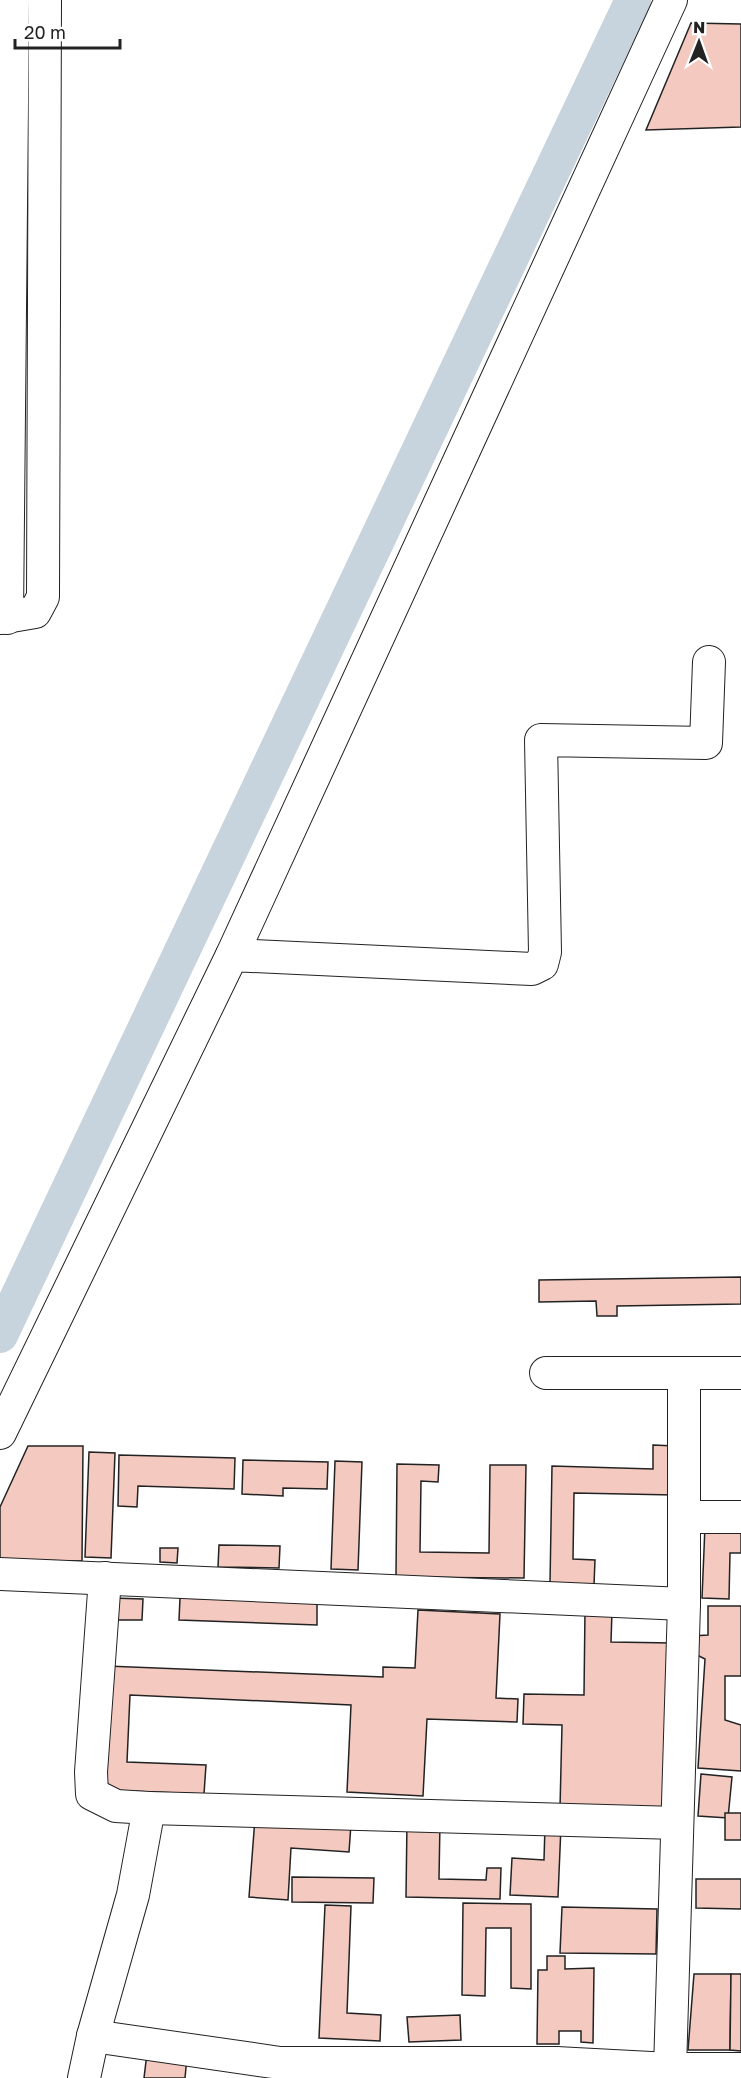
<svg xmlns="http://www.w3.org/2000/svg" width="741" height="2078" viewBox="0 0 741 2078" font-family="'Golos Text',sans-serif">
  <rect width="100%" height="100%" fill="#fff"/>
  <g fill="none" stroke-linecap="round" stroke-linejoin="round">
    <path stroke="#c7d3dd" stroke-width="36" d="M0,1335L633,0"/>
  </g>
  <g fill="#f3c9c0" stroke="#222" stroke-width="1.5">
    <path d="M691,23L741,24V127L646,130Z"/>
    <path d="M741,1277V1304L617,1306V1316H597L596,1301L539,1302V1280Z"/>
    <path d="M653,1445L675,1446L674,1495L574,1493L573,1559L595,1560L594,1585L550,1584L552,1466L653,1469Z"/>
    <path d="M28,1446H83L82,1561L0,1560V1507Z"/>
    <path d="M89,1452L115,1453L111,1558L85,1557Z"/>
    <path d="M119,1455L235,1458L234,1489L138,1486L137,1507L118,1506Z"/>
    <path d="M243,1460L328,1462L327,1489L283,1488V1496L242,1494Z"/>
    <path d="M335,1461L362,1462L358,1570L331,1569Z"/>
    <path d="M397,1464L439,1465L438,1482L421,1481L420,1552L489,1553L490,1465H526L524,1578L396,1577Z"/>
    <path d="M705,1526L741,1527V1553H730L729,1599L702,1598Z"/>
    <path d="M219,1545L280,1546L279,1568L218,1567Z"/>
    <path d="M160,1548H178L177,1563L160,1562Z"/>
    <path d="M112,1598L143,1599L142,1620H111Z"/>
    <path d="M180,1598L317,1602V1625L179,1620Z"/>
    <path d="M708,1606H741V1676H725V1720L741,1725V1771L698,1768L705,1659L691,1652V1636L708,1635Z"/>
    <path d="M418,1610L500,1614L496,1698L518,1699L517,1722L427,1719L423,1796L347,1792L351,1705L130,1695L127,1762L206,1765L204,1794L102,1790L107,1666L383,1677V1667L415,1668Z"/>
    <path d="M585,1610L612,1611L611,1642L673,1643L670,1810L560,1808L562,1725L523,1724L524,1694L584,1695Z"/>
    <path d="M701,1774L732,1777L728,1818L698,1816Z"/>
    <rect x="725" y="1813" width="16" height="27"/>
    <path d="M255,1818L351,1824L349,1852L291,1848L288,1900L249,1897Z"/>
    <path d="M407,1821L440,1822L439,1879L486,1880L487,1868H501L500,1899L406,1897Z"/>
    <path d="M545,1826H561L558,1897L510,1895L512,1858L544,1860Z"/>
    <path d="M292,1877L374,1878L373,1903L292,1902Z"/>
    <path d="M696,1879H741V1909L696,1908Z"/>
    <path d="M463,1903L531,1904V1989L511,1988V1928H486L485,1996L462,1995Z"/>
    <path d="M325,1905L351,1906L347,2013L381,2015L380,2041L319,2038Z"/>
    <path d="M562,1907L657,1909L656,1954L560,1953Z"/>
    <path d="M547,1956H565V1969L594,1968L593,2043L581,2042V2031H559V2044H537L538,1970H547Z"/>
    <path d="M694,1974H731L730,2050H688Z"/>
    <path d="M731,1974H741V2051L730,2050Z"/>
    <path d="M460,2015L461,2040L409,2042L407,2017Z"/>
    <path d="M147,2053L187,2057L185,2078H144Z"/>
  </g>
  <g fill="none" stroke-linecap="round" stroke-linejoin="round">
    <defs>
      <g id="street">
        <path d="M0,618L35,612L43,597L45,0"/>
        <path d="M7,618L13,0"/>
        <path d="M232,955L671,0"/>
        <path d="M546,1373H741"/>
        <path d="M0,1433L232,955L532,969L542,964L545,952L541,740L706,743L709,662"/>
        <path d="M684,1517H741"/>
        <path d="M0,1574L684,1604V1373"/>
        <path d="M149,1808L677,1823"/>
        <path d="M93,2036L280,2063H556V2078"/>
        <path d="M556,2063L670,2069H741"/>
        <path d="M670,2069L684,1604"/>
        <path d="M84,2078L93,2036L133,1895L149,1808L116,1806L92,1794L91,1772L105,1578"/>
      </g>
    </defs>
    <use href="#street" stroke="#222" stroke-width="34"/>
    <use href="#street" stroke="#fff" stroke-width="32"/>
  </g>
  <g transform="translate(699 42) rotate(1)" stroke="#ffffff" stroke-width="4.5" paint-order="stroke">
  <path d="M0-4.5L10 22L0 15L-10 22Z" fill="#222222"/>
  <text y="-9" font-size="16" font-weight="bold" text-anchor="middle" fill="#222222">N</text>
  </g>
  <path d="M15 39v9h105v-9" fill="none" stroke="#222222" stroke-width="3"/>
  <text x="24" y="39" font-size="18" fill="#222222" stroke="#ffffff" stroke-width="4.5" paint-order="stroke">20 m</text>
</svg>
